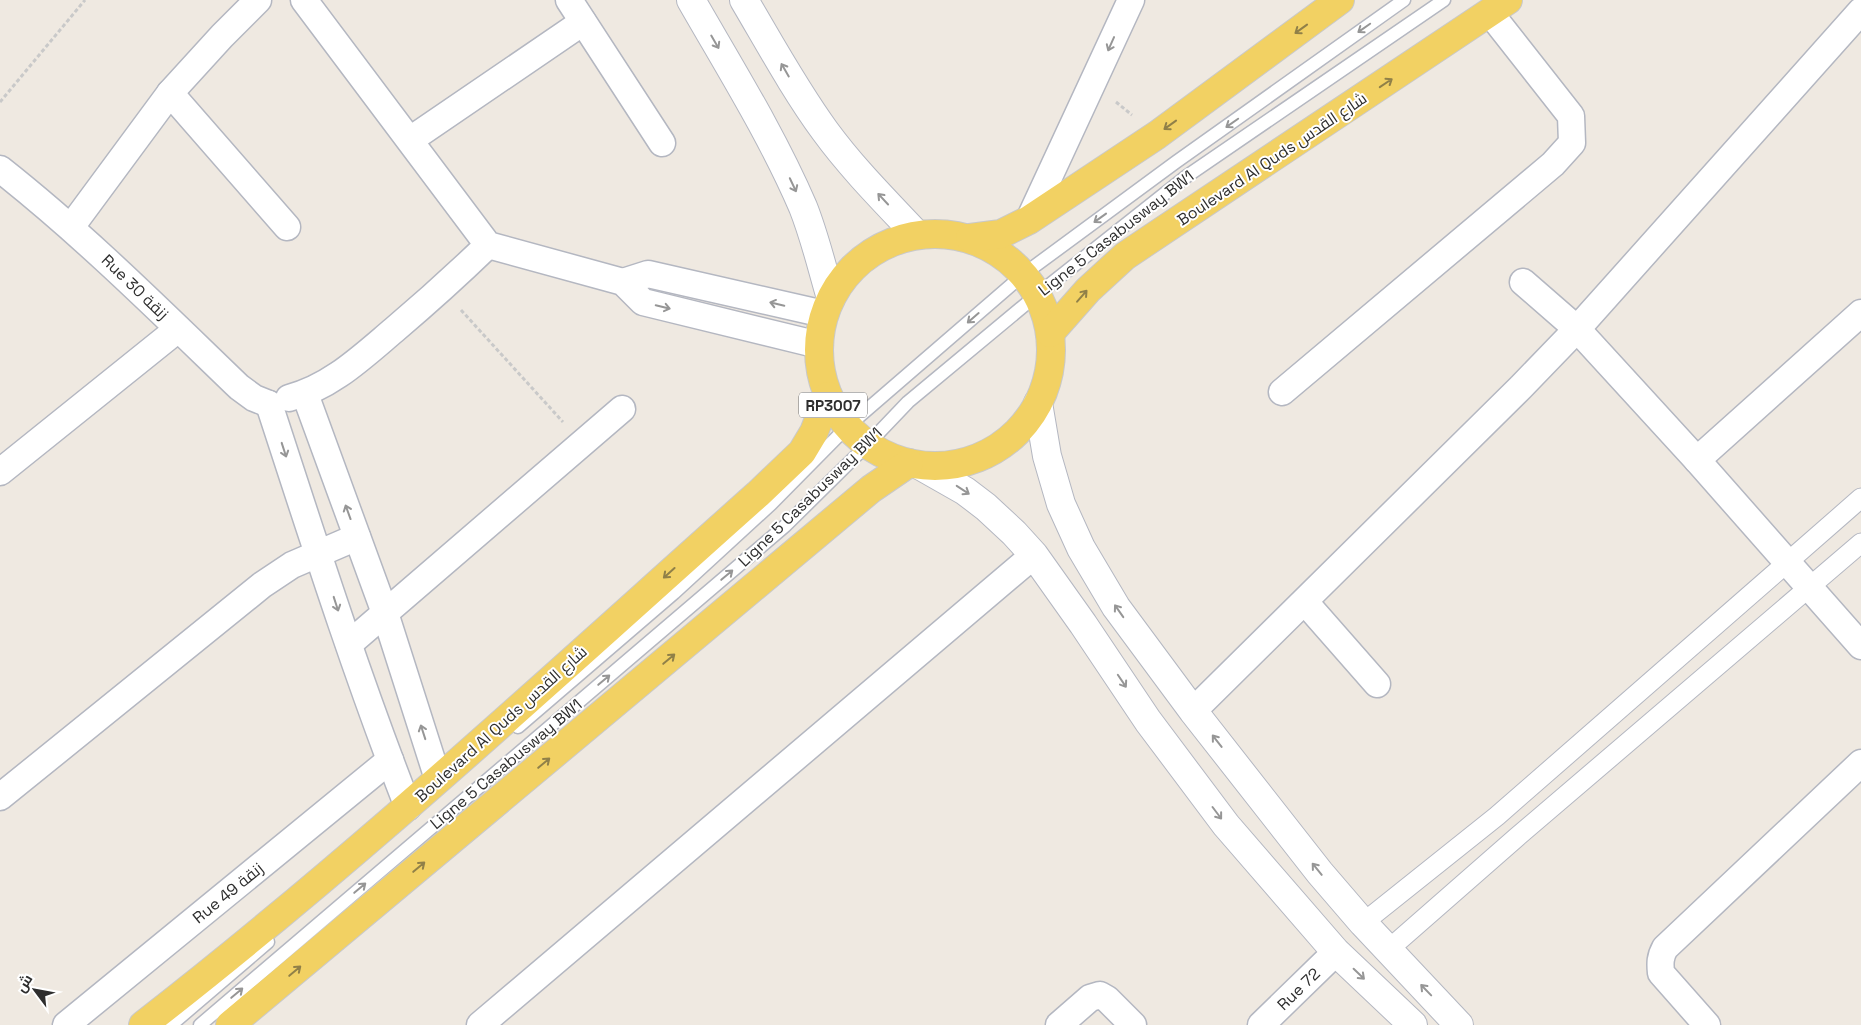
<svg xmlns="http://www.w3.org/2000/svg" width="1861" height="1025" viewBox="0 0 1861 1025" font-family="'Space Grotesk',Cairo,sans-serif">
  <rect width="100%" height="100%" fill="#efe9e1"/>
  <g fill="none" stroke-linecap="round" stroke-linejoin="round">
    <defs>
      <g id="service">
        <path d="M518,727L674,593L771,504L848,426L1024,274L1176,162L1404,0"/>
        <path d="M171,1025L268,942"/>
        <path d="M200,1025L785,526L867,445L908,402L1038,294L1187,176L1444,0"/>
      </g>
      <g id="pedestrian">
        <path d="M1363,923L1497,816L1861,498"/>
        <path d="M1388,950L1517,837L1861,543"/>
      </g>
      <g id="minor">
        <path d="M304,0L488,245L623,282L643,302L819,345"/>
        <path d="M569,0L662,143"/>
        <path d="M170,93L287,227"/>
        <path d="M410,140L583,22"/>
        <path d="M0,169C85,236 161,312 239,387L254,398L269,404"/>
        <path d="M1029,220L1131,0"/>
        <path d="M71,227L170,93L222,36L258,0"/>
        <path d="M623,282L648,274L824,314"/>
        <path d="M1523,282L1577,329L1697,460L1861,646"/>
        <path d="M1282,392L1553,164L1572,143L1571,116L1490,13"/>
        <path d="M305,394L385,613L438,779"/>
        <path d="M289,398C331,387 362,357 394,330C427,302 458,274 488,245"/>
        <path d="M269,404C313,539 356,674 408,807"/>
        <path d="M1697,460L1861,313"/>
        <path d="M0,472L178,329"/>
        <path d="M1305,602L1377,684"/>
        <path d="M349,644L622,409"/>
        <path d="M1193,711L1521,387L1577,329L1861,11"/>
        <path d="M0,797L262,585L292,565L357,537"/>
        <path d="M66,1025L390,760"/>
        <path d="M480,1025L1034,555"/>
        <path d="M1059,1025L1090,998L1100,995L1107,999L1133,1025"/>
        <path id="s1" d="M1261,1025L1336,952"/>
        <path d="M1707,1025L1661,973C1660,963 1660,957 1665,948L1861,763"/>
      </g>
      <g id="tertiary">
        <path d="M1038,403L1047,456L1061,504L1081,548L1116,607L1193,711L1320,873L1363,923L1459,1025"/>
        <path d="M921,466L965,491L986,507L1014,533L1034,555L1083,624L1148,721L1226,825L1336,952L1413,1025"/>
      </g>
      <g id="secondary">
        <path d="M691,0C730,68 772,135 803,207C815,237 822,268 831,298"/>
        <path d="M744,0C770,44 795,90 825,131C852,168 885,201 917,235"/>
      </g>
      <g id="primary">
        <circle cx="935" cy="350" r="116"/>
        <path d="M970,238L1001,234L1029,220L1157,135L1340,0"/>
        <path d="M1050,333L1088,290L1125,256L1508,0"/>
        <path d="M143,1025C357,859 556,674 758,494L802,452L814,432L828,396"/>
        <path d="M230,1025L871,489L909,463"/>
      </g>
    </defs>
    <use href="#service" stroke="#b4b7c1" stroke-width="15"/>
    <use href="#pedestrian" stroke="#b4b7c1" stroke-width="21"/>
    <use href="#minor" stroke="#b4b7c1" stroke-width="29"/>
    <use href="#tertiary" stroke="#b4b7c1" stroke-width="30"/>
    <use href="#secondary" stroke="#b4b7c1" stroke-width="30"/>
    <use href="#primary" stroke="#c9c9c9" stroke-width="30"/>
    <g stroke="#c9c9c9" stroke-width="3" stroke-dasharray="4 2.5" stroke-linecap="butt">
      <path d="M0,102L85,0"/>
      <path d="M1116,102L1132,115"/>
      <path d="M461,310L563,422"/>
    </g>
    <use href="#service" stroke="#fff" stroke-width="12"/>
    <use href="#pedestrian" stroke="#fff" stroke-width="19"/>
    <use href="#minor" stroke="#fff" stroke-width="26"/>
    <use href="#tertiary" stroke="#fff" stroke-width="28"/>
    <use href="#secondary" stroke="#fff" stroke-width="28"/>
    <use href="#primary" stroke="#f2d163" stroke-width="28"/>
  </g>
  <defs><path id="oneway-shaft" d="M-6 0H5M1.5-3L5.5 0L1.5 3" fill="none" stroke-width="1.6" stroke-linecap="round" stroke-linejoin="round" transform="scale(1.25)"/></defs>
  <g stroke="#969696">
    <use href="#oneway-shaft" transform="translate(1364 28) rotate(145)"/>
    <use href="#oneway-shaft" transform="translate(715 42) rotate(60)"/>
    <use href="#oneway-shaft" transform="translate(1111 44) rotate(114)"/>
    <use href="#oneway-shaft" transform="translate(785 70) rotate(-120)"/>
    <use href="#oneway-shaft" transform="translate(1232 123) rotate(145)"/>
    <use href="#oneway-shaft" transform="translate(793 185) rotate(65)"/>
    <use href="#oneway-shaft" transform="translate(883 199) rotate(-133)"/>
    <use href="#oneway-shaft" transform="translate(1100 218) rotate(144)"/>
    <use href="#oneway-shaft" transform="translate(777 304) rotate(-167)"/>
    <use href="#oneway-shaft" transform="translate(663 307) rotate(14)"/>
    <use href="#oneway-shaft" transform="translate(973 318) rotate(139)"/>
    <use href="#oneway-shaft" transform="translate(284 450) rotate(72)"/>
    <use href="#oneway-shaft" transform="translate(963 490) rotate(33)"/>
    <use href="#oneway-shaft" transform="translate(348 512) rotate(-110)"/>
    <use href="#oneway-shaft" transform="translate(727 575) rotate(-40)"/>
    <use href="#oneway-shaft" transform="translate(336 604) rotate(72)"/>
    <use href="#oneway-shaft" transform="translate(1119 611) rotate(-125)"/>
    <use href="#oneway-shaft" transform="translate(604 680) rotate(-40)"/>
    <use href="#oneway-shaft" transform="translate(1122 681) rotate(56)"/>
    <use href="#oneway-shaft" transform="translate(423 732) rotate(-108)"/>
    <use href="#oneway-shaft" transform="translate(1217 741) rotate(-128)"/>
    <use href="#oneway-shaft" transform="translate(1217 813) rotate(53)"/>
    <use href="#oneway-shaft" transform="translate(1317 869) rotate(-129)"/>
    <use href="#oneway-shaft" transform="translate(360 888) rotate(-40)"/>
    <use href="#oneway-shaft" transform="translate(1359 974) rotate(44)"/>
    <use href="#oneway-shaft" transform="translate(1426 990) rotate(-134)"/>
    <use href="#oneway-shaft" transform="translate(237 993) rotate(-40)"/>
  </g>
  <g stroke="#908048">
    <use href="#oneway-shaft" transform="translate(1301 29) rotate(144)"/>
    <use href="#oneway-shaft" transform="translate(1386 83) rotate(-34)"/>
    <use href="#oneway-shaft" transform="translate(1170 125) rotate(144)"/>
    <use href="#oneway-shaft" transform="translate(1082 296) rotate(-49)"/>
    <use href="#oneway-shaft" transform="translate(669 573) rotate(138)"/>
    <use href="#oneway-shaft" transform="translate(669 659) rotate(-40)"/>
    <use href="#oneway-shaft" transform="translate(544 763) rotate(-40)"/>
    <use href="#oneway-shaft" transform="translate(419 867) rotate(-40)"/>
    <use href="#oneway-shaft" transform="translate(295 971) rotate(-40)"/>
  </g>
  <g text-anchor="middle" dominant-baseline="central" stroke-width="4" stroke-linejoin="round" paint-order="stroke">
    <rect fill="#fff" stroke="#6d6d6d" stroke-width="1" x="799" y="392.5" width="68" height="25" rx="4"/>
    <g font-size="15" font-weight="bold" fill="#2e2e2e">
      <text x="833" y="405">RP3007</text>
    </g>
    <g font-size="16" fill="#2e2e2e" stroke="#fff">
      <text transform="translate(1272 159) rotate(-34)">Boulevard Al Quds شارع القدس</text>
      <text transform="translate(1116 233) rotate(-38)">Ligne 5 Casabusway BW1</text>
      <text transform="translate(135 287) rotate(44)">Rue 30 زنقة</text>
      <text transform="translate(810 497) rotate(-44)">Ligne 5 Casabusway BW1</text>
      <text transform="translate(501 724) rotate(-42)">Boulevard Al Quds شارع القدس</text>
      <text transform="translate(506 764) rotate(-40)">Ligne 5 Casabusway BW1</text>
      <text transform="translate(228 893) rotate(-39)">Rue 49 زنقة</text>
      <text stroke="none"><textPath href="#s1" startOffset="52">Rue 72</textPath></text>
    </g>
  </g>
  <g transform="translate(35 990) rotate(302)" stroke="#ffffff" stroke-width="4" paint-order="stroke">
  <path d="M0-4L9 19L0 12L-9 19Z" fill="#2e2e2e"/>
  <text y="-8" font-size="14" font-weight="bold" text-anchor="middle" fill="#2e2e2e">ش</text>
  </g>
</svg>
